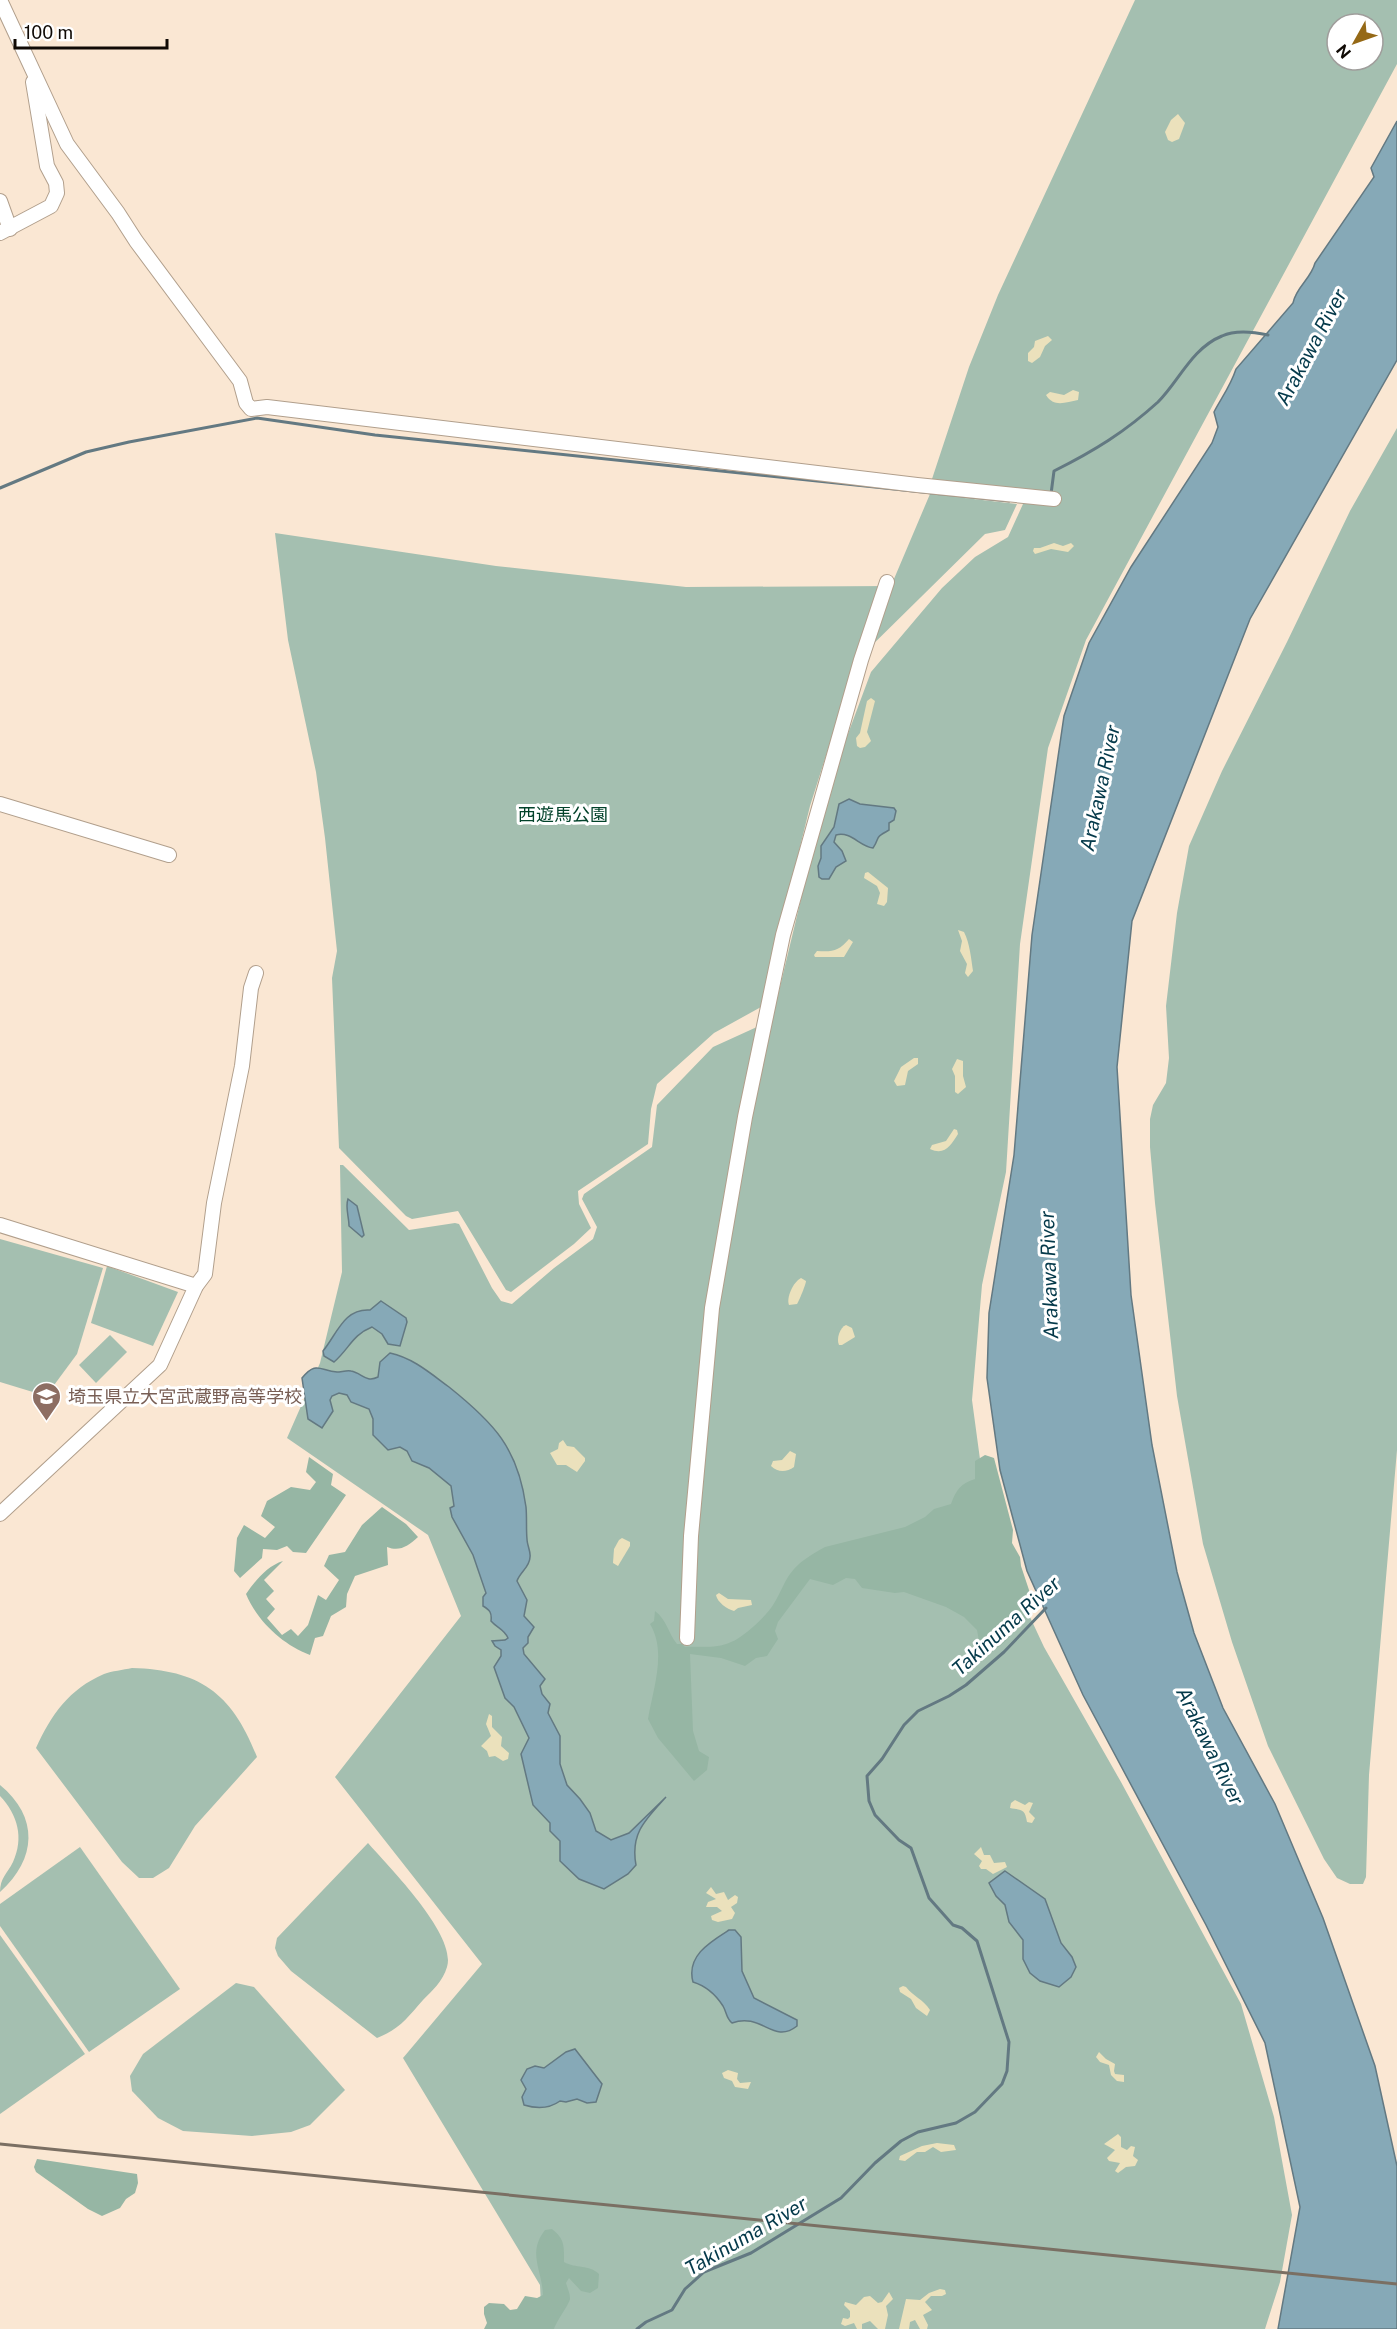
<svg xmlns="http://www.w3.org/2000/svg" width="1397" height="2329" viewBox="0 0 1397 2329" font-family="'Public Sans','Noto Sans JP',sans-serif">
  <rect width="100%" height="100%" fill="#fae7d3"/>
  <g fill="#a4bfb0" fill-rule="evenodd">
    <path d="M1135,0H1397V64L1086,640L1048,748L1020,944L1006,1172L982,1285L972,1400L984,1489L1016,1587L1044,1647L1121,1782L1241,2004L1274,2117L1292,2215L1280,2282L1265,2329H538L541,2305L540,2285L403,2058L482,1964L335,1777L461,1616L428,1535L287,1438L320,1363L342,1272L340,1165H343L409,1230L455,1223L459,1224L492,1288L501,1301L512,1304L554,1268L593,1239L597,1227L582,1199L584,1194L652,1147L657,1105L713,1047L772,1020L814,845L839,758L871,672L942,588L975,557L1008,537L1023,504L1018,492L931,482L969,367L998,295ZM1337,24H1373V60H1337Z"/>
    <path d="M1397,428V1450L1369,1775L1366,1877L1363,1884H1350L1337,1878L1324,1859L1268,1746L1232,1642L1203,1544L1177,1396L1155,1203L1150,1147V1119L1153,1105L1166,1083L1169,1058L1166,1006L1177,913L1189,846L1222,771L1287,642L1350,511Z"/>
    <path d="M930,494L1017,504L1005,530L985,534L856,661L810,806L761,1007L714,1033L657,1084L651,1109L648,1144L578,1191L579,1204L591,1228L574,1244L511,1292L506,1290L458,1211L412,1219L406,1216L339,1148L332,978L337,951L325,838L316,772L288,640L275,533L496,566L686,587L891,586Z"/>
    <path d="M0,1239L103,1268L77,1354L46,1396L0,1382Z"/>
    <path d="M107,1266L178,1292L153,1346L91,1323Z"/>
    <path d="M110,1335L127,1352L96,1383L79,1365Z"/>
    <path d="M132,1668C200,1670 232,1693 257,1757L195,1826L169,1868L153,1878H139L122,1862L36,1748C51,1715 69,1689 104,1674C112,1671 123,1670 132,1668Z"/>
    <path d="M0,1785C39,1817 37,1859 0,1892C0,1878 7,1874 13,1862C24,1838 18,1815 0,1796Z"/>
    <path d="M368,1843C389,1867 457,1935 447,1967C443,1981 432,1991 423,2000C407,2018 400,2029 377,2038L291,1971L278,1956L275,1948L277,1938Z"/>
    <path d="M80,1847L180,1989L89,2052L0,1926V1904Z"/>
    <path d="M0,1935L85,2054L0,2114Z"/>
    <path d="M236,1983L254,1987L345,2090L310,2125L291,2132L252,2136L183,2131L158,2118L132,2091L130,2076L143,2054Z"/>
  </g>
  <g fill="#96b6a4">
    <path d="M985,1455L994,1458L1013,1530L1012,1543L1020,1557L1021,1566L1030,1593L1031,1611C1017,1629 1004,1647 982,1657L977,1630L964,1617L946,1607L904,1592L895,1593L862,1588L855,1579L846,1578L833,1585L810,1579L778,1622L775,1631L778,1639L767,1656L756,1658L745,1666L721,1658L690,1654L693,1731L699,1751L709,1757L707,1770L694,1781L658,1738L648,1719C653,1689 667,1652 650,1624L654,1621L655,1611C667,1620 668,1633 677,1644H682L685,1647C700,1646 717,1649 731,1642C744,1637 766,1616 773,1605C781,1593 784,1580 794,1569C802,1560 814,1553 825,1547L905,1527L925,1517L934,1509L951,1504C956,1490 961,1483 975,1479V1461Z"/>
    <path d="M309,1457L333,1474L331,1485L346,1495L306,1553L293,1552L287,1546L277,1550L263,1549L262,1558L240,1578L234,1571L237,1538L244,1525L265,1538L275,1527L261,1516L267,1501L291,1487L310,1490L316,1482L306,1472Z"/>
    <path d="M382,1507L406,1524L418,1537C408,1546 400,1552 387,1547L388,1565L355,1576L347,1594L346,1607L331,1616L323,1636L315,1638L310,1655C283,1645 257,1621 246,1594C255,1581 267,1566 283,1561L264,1580L274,1591L266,1599L275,1609L267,1618L282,1635L291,1629L298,1636L308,1625L318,1595L326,1600L339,1580L324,1566L329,1555L345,1552L362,1525Z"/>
    <path d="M37,2159L137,2174L138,2183L135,2193L126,2199L120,2208L102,2216L88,2209L36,2172L34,2167Z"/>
    <path d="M552,2229C565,2239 564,2246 564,2262C576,2269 589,2264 599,2274L598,2288L590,2293L581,2291L569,2278L566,2283C567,2287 570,2293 570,2298C571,2302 557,2320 554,2329H484L487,2323L484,2314V2307L489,2303L504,2304L510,2310L517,2309L525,2296L537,2298L543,2295C542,2269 527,2253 545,2230Z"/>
  </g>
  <g fill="#ebe1bc">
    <path d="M1178,114L1185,123L1179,139L1172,142L1168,140L1165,132L1171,120Z"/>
    <path d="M1048,336L1052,340L1045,346L1040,357L1032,363L1028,361V353L1034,347L1035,341Z"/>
    <path d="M1073,390L1079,392L1078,400C1066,402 1054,408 1046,395L1050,392L1064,395Z"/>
    <path d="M1054,543L1063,546L1071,543L1074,546L1068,552L1051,549L1035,554L1033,551L1034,548H1040Z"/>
    <path d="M871,698L875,701L867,732L871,741L865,747L860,748L857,746L856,738L860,733L867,701Z"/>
    <path d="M868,872L888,888L887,902L884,906L877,904L880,893L877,886L864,878L865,873Z"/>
    <path d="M958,930L964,932C970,944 971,958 973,971L968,977L965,973L967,964L960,951L962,941Z"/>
    <path d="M849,939L853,942L844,957H815L814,955L817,951C833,952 839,951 849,939Z"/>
    <path d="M914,1058H918V1064L908,1071L905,1085L897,1086L894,1081L901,1067Z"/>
    <path d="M957,1059L963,1061V1076L966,1087L958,1094L955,1092V1076L952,1069Z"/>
    <path d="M954,1129L957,1130L958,1134C951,1145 945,1156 930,1149L932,1145L946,1141Z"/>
    <path d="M801,1278L806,1281C806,1284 799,1301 797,1304L789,1305C786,1298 793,1282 801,1278Z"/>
    <path d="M846,1325L852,1328L855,1337L842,1345H839C836,1339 840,1327 846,1325Z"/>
    <path d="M563,1440L567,1446L574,1447L585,1458V1461L577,1472L566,1465H557L550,1453L558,1449L559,1443Z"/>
    <path d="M790,1451L796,1454L794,1467C787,1472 778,1473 771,1466L773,1461L782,1460Z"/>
    <path d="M622,1538L630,1542V1546L618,1566L613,1563L614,1549L619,1540Z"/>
    <path d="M719,1593L728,1599L751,1600L752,1605L738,1608L734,1611C727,1609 717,1602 716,1595Z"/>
    <path d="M489,1714L492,1716V1727L502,1737L501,1746L509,1753L508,1759L503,1761L495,1756L489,1757L487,1751L481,1746L491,1736L486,1724Z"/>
    <path d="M1015,1800L1025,1805L1029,1802L1033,1803L1029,1812L1035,1818L1032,1823L1027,1822C1025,1808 1021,1810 1010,1808L1011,1803Z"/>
    <path d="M981,1847L984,1855H990L994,1863L1005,1862L1007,1867L993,1874L986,1869H981L979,1866L982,1861L974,1854Z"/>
    <path d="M711,1887L716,1894L724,1892L728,1900L735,1895L738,1897L737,1903L731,1907L735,1913L732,1919L718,1922L712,1920L711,1916L722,1911L717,1907H706L708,1902L716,1899L706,1893Z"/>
    <path d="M903,1986L906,1987C914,1997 923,1999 930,2010L927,2016L916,2008L911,1999L900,1992L899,1988Z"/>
    <path d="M1099,2052L1106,2059L1115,2064L1114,2071L1115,2074L1124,2075V2082L1117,2081L1111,2075L1109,2065L1100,2062L1096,2057Z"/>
    <path d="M728,2070L738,2073L737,2079L740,2083L751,2082L748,2089L735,2087L732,2081L724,2078L722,2073Z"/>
    <path d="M1118,2134L1121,2137V2147L1127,2150L1131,2146L1135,2147L1133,2156L1138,2160L1135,2166L1126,2167L1118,2173L1115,2171L1120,2163L1109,2161L1107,2158L1115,2150L1104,2144Z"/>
    <path d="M937,2143L954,2145L956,2150L941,2152L933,2147L925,2152H917L905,2161L899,2160L900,2156L922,2146Z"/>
    <path d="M940,2289L945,2290L946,2294L942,2296H931L925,2302L932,2310L923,2315L928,2325L927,2329H920L915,2320L910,2322L909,2329H899L906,2299L920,2300L929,2293Z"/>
    <path d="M889,2292L893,2299L886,2306L888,2315L885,2329H878L870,2321L862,2324V2329H857L854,2323L845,2326L841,2324L843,2318L848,2319L850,2317V2311L844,2305L845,2302L856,2305L864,2297L870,2296L878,2303L882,2302Z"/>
  </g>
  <g fill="#86a9b7" stroke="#637982" stroke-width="1.5">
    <path d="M1397,121V360L1250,619L1132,921L1117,1067L1131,1295L1152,1445L1177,1572L1194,1633L1223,1708L1275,1804L1323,1918L1375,2066L1397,2166V2329H1278L1300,2207L1265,2043L1206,1925L1083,1695L1027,1571L1000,1470L987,1378L989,1313L1014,1155L1032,935L1064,716L1089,643L1131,567L1212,443L1218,427L1214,412C1222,397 1231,385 1236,369L1293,303C1296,287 1311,279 1315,263L1374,177L1371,168Z"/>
    <path d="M849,799L860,804L894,808L896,811L894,820L889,823V830C873,839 881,836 873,848C859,846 851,831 836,835L834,842L842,851L846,861L836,867L829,879H822L819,877L818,866L821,858V846L834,827L839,804Z"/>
    <path d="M348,1199L357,1206L364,1235L362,1237L349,1226C349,1217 345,1207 348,1199Z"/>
    <path d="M381,1301L406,1318L407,1322L400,1346L388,1344L382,1334L372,1327C352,1335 350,1348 334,1362L324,1356L323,1351C337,1334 344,1308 370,1310Z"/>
    <path d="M390,1353C413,1358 430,1373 449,1387C494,1423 518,1448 526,1507C527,1518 526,1529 527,1539C527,1545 531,1552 530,1557C530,1567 520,1572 517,1581L527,1600L524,1616L534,1627L528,1637V1643L523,1648L524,1654L545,1679L540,1686L542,1694L550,1704L548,1713L560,1736V1764L567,1785L580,1799L590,1813L596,1831L611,1840L629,1833L666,1797C646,1819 630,1833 636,1865L628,1874L604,1889L579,1879L560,1861V1841L550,1831V1823L533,1805L521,1754L529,1738L514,1707L505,1698L494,1667L501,1656V1650L495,1646L492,1641L505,1640L508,1638C504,1629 497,1628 491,1621C492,1613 490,1610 483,1606V1597L486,1593L473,1555L452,1517L450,1508L454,1506L451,1486L429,1468L412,1461L407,1451L400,1447L388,1450L373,1435V1419L369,1409L351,1402L347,1395L339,1393L332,1396L330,1400L333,1411L322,1428L308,1419L302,1378C316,1361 319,1370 337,1372C341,1372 347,1370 351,1371C362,1373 366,1383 378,1377L380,1362Z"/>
    <path d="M1005,1871L1045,1899L1061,1943L1072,1957L1076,1967L1071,1977L1059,1987L1040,1981L1030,1973L1023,1959V1940L1009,1922L1005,1905L996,1896L989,1883Z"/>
    <path d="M729,1930H735L741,1937L742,1971L754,1998L797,2020V2026C773,2045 762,2012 732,2023C726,2018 727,2013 723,2006C716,1995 706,1986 693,1982C686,1956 710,1942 729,1930Z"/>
    <path d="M575,2049L602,2084L596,2102L587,2103L577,2099L566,2102L560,2101C549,2109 537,2109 524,2105L522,2097L526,2089L521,2080L527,2069L535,2066L544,2068L566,2052Z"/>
  </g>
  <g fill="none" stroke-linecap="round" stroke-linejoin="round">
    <g stroke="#637982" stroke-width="3">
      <path d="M0,488L86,452L129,442L257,418L375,435L1009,501"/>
      <path d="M1051,494L1054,471C1094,451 1125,432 1158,402C1179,381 1192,348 1222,336C1235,330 1254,332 1268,335"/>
      <path d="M637,2329L646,2322L672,2310L685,2289L704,2272L751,2253L841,2198L875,2163L901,2141L918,2132L956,2123L975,2112L1002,2084L1007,2071L1009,2042L977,1941L962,1928L953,1925L929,1898L911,1848L899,1840L875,1815L869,1801L867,1776L882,1759L904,1725L918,1711L949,1696L966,1685L1004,1652L1046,1608"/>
    </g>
    <defs>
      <g id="minor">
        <path d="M0,0L67,144L118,213L136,241L240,381L246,403L251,409L267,407L917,485L1054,499"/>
        <path d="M0,201L10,229"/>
        <path d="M0,233L51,206L57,193L56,183L47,166L33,82"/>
        <path d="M0,804L169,855"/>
        <path d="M0,1225L196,1286"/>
        <path d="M0,1514L160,1365L196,1286L205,1274L214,1203L242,1066L251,988L256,973"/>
        <path d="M687,1638L691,1536L712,1308L745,1117L783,935L861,660L887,582"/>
      </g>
    </defs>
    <use href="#minor" stroke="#b19f8c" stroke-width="16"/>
    <use href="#minor" stroke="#fff" stroke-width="14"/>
    <path stroke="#7a6f63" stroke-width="3" d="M0,2144L1397,2284"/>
  </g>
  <defs>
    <symbol id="school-pin" viewBox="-11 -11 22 30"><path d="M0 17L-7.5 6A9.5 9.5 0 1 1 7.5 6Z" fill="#8d6e63" stroke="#fff"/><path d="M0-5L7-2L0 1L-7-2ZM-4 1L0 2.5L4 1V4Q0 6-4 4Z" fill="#fff"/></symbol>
  </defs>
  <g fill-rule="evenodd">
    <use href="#school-pin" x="30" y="1380" width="33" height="45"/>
  </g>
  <g text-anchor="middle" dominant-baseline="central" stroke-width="6" stroke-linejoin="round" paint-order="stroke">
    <g font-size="18" fill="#02422a" stroke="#fff">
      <text x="563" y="814">西遊馬公園</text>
    </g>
    <g font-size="18" fill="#785e54" stroke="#fff" text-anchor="start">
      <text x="68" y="1396">埼玉県立大宮武蔵野高等学校</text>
    </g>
    <g font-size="20" font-style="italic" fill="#04394a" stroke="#fff">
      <text transform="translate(1311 347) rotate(-62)">Arakawa River</text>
      <text transform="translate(1100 788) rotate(-78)">Arakawa River</text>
      <text transform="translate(1049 1275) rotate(-92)">Arakawa River</text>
      <text transform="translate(1006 1626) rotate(-42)">Takinuma River</text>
      <text transform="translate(1210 1746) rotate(64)">Arakawa River</text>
      <text transform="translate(746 2236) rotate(-30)">Takinuma River</text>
    </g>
  </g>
  <g transform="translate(1355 42) rotate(230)"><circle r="28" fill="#ffffff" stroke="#9f9d9b" stroke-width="1.5"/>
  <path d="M0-4.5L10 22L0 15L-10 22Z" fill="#956916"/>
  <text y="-9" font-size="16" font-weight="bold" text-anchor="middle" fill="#100a05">N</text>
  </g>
  <path d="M15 39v9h152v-9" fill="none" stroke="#100a05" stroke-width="3"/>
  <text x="24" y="39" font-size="18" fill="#100a05" stroke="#ffffff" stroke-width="4.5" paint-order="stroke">100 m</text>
</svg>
